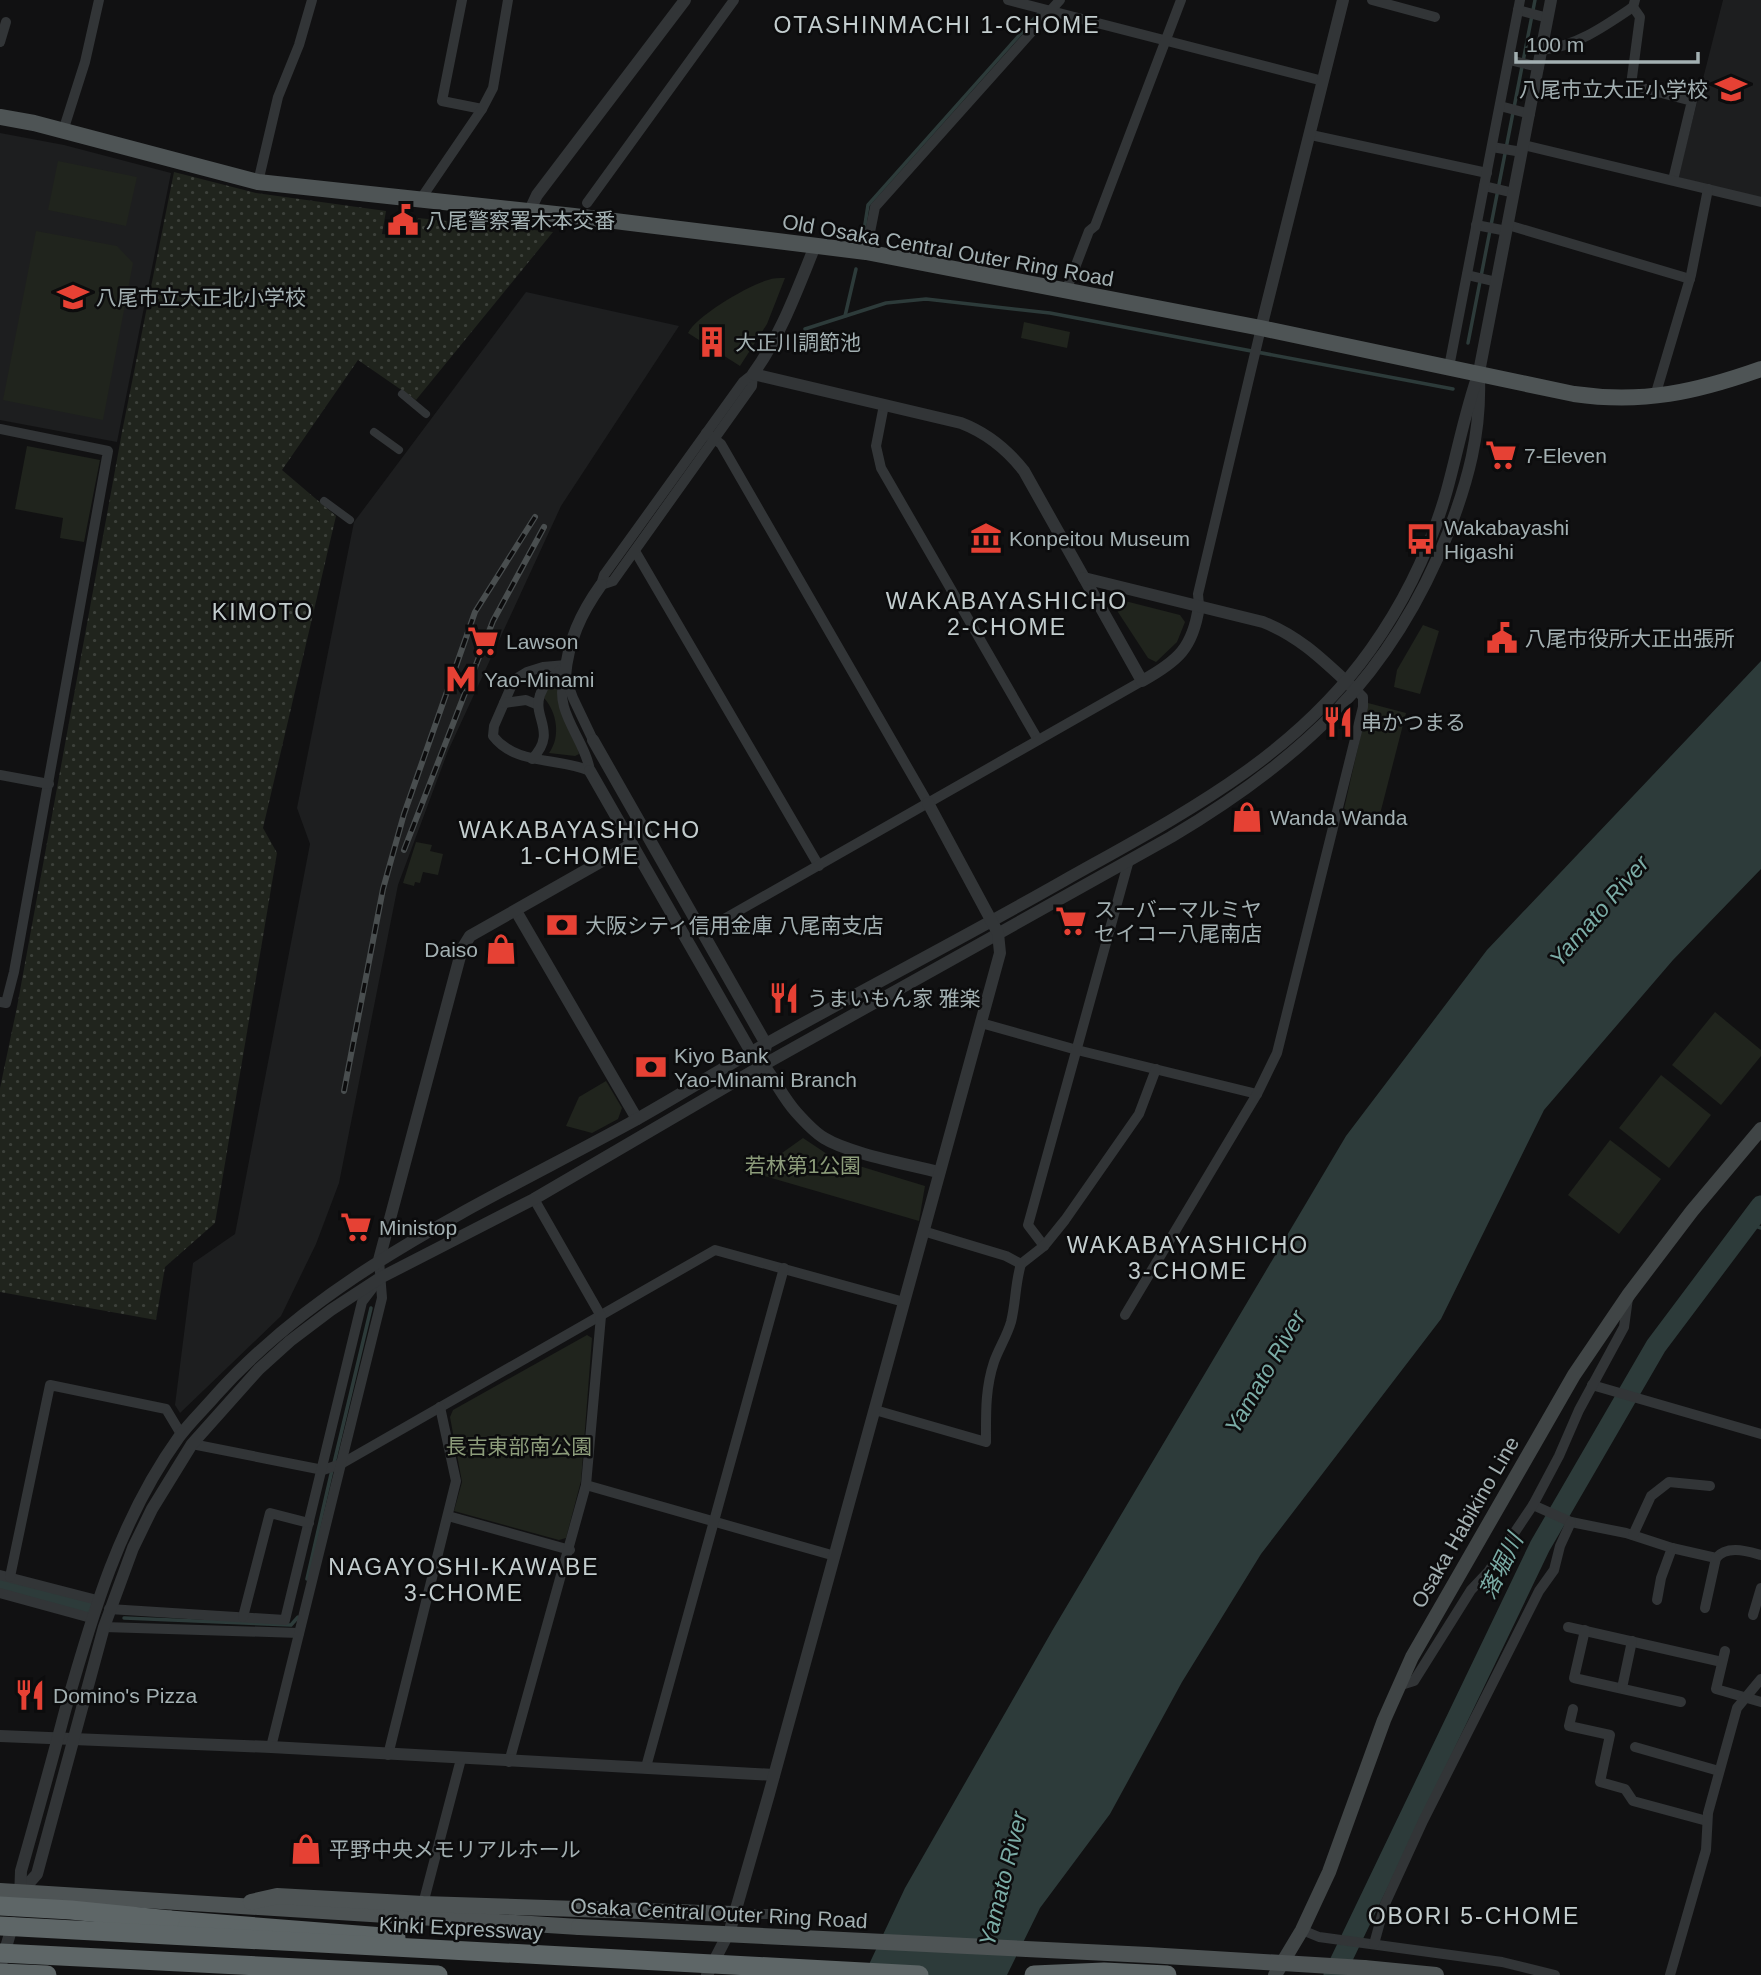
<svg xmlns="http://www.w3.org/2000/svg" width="1761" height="1975" viewBox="0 0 1761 1975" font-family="Arial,'Noto Sans JP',sans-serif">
  <defs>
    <pattern id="grass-dots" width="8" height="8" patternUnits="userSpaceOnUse" patternTransform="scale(1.75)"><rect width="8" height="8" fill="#20241d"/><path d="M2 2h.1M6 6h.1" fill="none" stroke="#3d413b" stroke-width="1.8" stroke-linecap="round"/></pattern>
  </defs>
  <rect width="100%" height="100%" fill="#111112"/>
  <g fill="#1d1e1f">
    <path d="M1723,0H1761V200L1678,177Z"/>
    <path d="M0,133L64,145L171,173L117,442L0,420Z"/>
    <path d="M526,292L679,326L561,506L448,751L398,885L339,1183L316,1244L281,1316L180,1413L175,1405L193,1263L235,1234L310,844L297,808L354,522Z"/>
  </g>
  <path fill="url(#grass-dots)" d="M174,172L256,193L386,211L382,234L413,237L418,218L553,232L416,400L358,360L282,470L336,516L263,828L277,853L215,1223L165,1267L156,1320L0,1292V1088L17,1007L122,432Z"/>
  <g fill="#20241d">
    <path d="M58,161L137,177L126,226L48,210Z"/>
    <path d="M36,231L117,246L133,263L103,420L3,400Z"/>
    <path d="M785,278L767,324L740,366L688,333C696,316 749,285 768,280C773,278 779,278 785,278Z"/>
    <path d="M1024,322L1070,332L1067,348L1021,338Z"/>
    <path d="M27,446L100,460L84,542L60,538L63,518L15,509Z"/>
    <path d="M1125,601L1180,615L1185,622L1177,642L1156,662L1148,658L1116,609Z"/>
    <path d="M1423,625L1439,631L1420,694L1394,687L1397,670Z"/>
    <path d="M557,681L560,705L578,749L579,754L575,756L549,753C561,737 557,712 544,698L546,691Z"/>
    <path d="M1368,703L1406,713L1379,818L1344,809Z"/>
    <path d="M416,842L432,845L430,851L443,854L438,875L423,872L420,883L415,882L414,886L403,883Z"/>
    <path d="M1715,1012L1761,1050V1056L1721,1105L1672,1065Z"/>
    <path d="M1661,1075L1711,1115L1669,1168L1619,1128Z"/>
    <path d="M606,1081L622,1108L618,1119L592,1133L566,1126L579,1097Z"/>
    <path d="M803,1138L833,1158L925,1186L919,1221L754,1173Z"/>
    <path d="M1610,1140L1661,1179L1619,1234L1568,1195Z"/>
    <path d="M587,1335L592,1338L581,1481L566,1538L559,1540L454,1511L462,1482L450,1417L453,1410Z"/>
  </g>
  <path fill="#2d3b3a" d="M1761,661V869L1673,960L1544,1110L1441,1319L1261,1554L1182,1682L1110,1814L1040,1908L1007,1975H864L905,1888L1052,1631L1346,1136L1487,950Z"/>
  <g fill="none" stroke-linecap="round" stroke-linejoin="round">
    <g stroke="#2d3b3a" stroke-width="3.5">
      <path d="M863,237L868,205L1040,12"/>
      <path d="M845,316L856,269"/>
      <path d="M805,329L886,303L926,299L1050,313L1453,389"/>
      <path d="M1468,343L1535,0"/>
      <path d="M1747,1223L1761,1228"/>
      <path d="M334,1463L371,1308"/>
      <path d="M307,1579L332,1470"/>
      <path d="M124,1618L291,1625L298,1617"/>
    </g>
    <g stroke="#2d3b3a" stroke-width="21">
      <path d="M0,1584L82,1607"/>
      <path d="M1334,1975L1540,1546L1656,1346L1761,1206"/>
    </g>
    <g stroke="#323537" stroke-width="8">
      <path d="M402,394L426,414"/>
      <path d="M374,432L399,450"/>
      <path d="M324,501L350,520"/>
    </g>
    <g stroke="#323537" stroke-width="10">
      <path d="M462,0L442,101L482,109"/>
      <path d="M1008,0L1323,81"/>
      <path d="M1372,0L1435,17"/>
      <path d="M1633,7L1640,17L1631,85L1692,101L1673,180"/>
      <path d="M1518,10L1548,18"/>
      <path d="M0,42L6,22"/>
      <path d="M1542,50C1577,46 1605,26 1633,7L1635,0"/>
      <path d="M1509,60L1539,67"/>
      <path d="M1500,106L1530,114"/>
      <path d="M63,131L85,62L99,0"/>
      <path d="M1311,135L1487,173"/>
      <path d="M1524,145L1761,202"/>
      <path d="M1492,147L1522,152"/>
      <path d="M258,182L278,97L299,45L312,0"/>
      <path d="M1484,186L1514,193"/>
      <path d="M420,200L482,109L493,88L508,0"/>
      <path d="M587,203L734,0"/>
      <path d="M1476,225L1507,231"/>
      <path d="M1508,225L1690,279"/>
      <path d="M866,252L875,207L1060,0"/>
      <path d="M1467,275L1497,282"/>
      <path d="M1066,291L1089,231L1095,226L1181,0"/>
      <path d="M1449,367L1520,0"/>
      <path d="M1655,396L1691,275L1708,189"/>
      <path d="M884,405L876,446L881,468L1038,740"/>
      <path d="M0,429L108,451L14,972L6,1003L0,1002"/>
      <path d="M706,433L721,444L928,803"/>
      <path d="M635,551L819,866"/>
      <path d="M601,585L613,581L752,386L753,374"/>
      <path d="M601,585L604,575L743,382L753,374"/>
      <path d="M1199,606L1198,594L1261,328"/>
      <path d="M566,665L543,667L527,672L514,680L494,726L493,736C516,766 559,757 590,771"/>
      <path d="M565,676C552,711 585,738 590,771"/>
      <path d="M565,676L573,698L593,740"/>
      <path d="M504,703L526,700L538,705"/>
      <path d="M532,759C558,732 532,718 540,695C544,682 556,674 566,665"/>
      <path d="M0,775L49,784"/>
      <path d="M703,931L1142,681"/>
      <path d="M981,1023L1077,1050L1257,1094"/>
      <path d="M1044,1246L1028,1225L1129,860"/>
      <path d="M1021,1264L1044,1246L1065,1220L1139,1114L1156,1069"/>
      <path d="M1125,1315L1257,1094L1277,1053L1363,707V697L1357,691"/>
      <path d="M1592,1385L1761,1434"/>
      <path d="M875,1410L986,1442C986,1414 985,1389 994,1362C999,1348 1007,1336 1011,1322C1016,1302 1015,1284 1021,1264L1006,1256L923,1231"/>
      <path d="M192,1444L323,1470L341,1464L715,1250L904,1302"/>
      <path d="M586,1485L835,1556"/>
      <path d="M1533,1505L1571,1522L1626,1533L1672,1548L1716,1558C1727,1545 1746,1551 1761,1555"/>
      <path d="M448,1516L570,1550"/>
      <path d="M1633,1535L1651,1496L1669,1482L1710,1486"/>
      <path d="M0,1575L97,1600"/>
      <path d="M10,1577L50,1385L166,1409L181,1434"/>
      <path d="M0,1593L91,1618"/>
      <path d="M1657,1600L1661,1578L1672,1548"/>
      <path d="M1705,1608L1716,1558"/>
      <path d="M109,1609L285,1620L362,1302L378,1281"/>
      <path d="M1753,1615L1761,1588"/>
      <path d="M243,1617L270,1513L309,1523"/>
      <path d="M104,1627L299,1633"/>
      <path d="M1568,1627L1722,1662"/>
      <path d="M1585,1630L1574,1678L1681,1702"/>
      <path d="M1725,1651L1716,1689L1761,1702"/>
      <path d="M1398,1686L1414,1681L1471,1590L1488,1572L1533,1505L1559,1456L1579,1410L1624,1327L1628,1298"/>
      <path d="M1622,1688L1632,1641"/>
      <path d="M1573,1709L1569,1726L1610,1735L1600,1782L1625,1789L1633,1801L1707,1821"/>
      <path d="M271,1747L382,1298L379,1260"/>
      <path d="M1635,1747L1719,1771"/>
      <path d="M388,1755L456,1481L440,1407"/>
      <path d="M509,1762L586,1485L601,1316L534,1199"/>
      <path d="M646,1767L784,1268"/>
      <path d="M423,1904L461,1759"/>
      <path d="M734,1914H783"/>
      <path d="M1302,1930L1319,1937L1502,1962L1555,1975"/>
      <path d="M1374,1944L1385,1904L1423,1821L1539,1591L1554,1570L1560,1546L1571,1522"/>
      <path d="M1670,1975L1706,1850L1708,1813L1737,1708L1761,1679"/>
    </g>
    <g stroke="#323537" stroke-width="12">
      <path d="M529,212L537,195L685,0"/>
      <path d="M815,246C797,290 781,335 753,374L961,423C987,433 1006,448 1024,471L1142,681C1178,661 1193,648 1199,606"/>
      <path d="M1261,328L1343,0"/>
      <path d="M1084,578L1263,622C1299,636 1323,660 1351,686"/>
      <path d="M565,676C568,641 581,613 601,585"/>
      <path d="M593,740L766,1044L765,1051"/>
      <path d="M590,771L751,1052C771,1069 779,1093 796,1112C804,1121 814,1132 824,1138C850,1154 908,1164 938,1172"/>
      <path d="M516,911L637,1119"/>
      <path d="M379,1260L462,949L470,936L632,844"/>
      <path d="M0,1736L271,1747L774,1775"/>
      <path d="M21,1892L37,1874L104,1627L133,1548L152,1509L192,1444L259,1369L290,1341L331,1310L380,1278L534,1199L765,1064L1171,837C1302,759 1391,677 1448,533C1468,481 1481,434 1479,378"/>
      <path d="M20,1898L21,1871C36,1818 51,1765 65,1711C92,1615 120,1519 179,1437C190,1422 204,1409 216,1395C327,1271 486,1202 630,1123C675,1098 719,1070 764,1045C864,989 965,937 1065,880C1179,816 1293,759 1371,649C1405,601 1431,547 1447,490C1458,450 1465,411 1479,372L1551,0"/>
      <path d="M0,1968L13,1923"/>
      <path d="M707,1975L730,1930L769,1794L1000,953L998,933L928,803"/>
    </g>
    <path stroke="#404546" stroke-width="14" d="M1275,1975L1302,1930L1329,1872L1384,1720L1412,1657L1535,1443L1574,1375L1629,1294L1692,1211L1761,1129"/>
    <g stroke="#4e5455" stroke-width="16">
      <path d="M0,117L34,123L258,182L574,216L866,252L1261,328L1574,394C1643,404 1696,392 1761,369"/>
      <path d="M0,1891L579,1927"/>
      <path d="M251,1902L277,1896L423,1904L734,1914"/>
      <path d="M1364,1968L1436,1975"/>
    </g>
    <g stroke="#5e6667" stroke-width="19">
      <path d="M170,1920L396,1938"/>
      <path d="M0,1973L47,1975"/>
      <path d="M1034,1975L1104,1972L1167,1975"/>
    </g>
    <defs>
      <g id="rail">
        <path d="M404,850L493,621L544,527"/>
        <path d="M344,1091L383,889L404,814L475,612L535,517"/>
      </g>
    </defs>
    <use href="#rail" stroke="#494e4f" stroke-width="6"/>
    <use href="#rail" stroke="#0c0c0d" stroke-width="3.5" stroke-dasharray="10" stroke-linecap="butt"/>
    <path stroke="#4e5455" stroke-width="16" d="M579,1927L1148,1955L1364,1968"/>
    <g stroke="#5e6667" stroke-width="19">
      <path d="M0,1906L71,1910L170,1920"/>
      <path d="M0,1926L919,1975"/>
      <path d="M0,1953L438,1975"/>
    </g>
  </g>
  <defs>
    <symbol id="school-bare" viewBox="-9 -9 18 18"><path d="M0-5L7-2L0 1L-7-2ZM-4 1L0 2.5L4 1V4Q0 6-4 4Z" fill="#e64134" stroke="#0c0c0d" stroke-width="2.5" paint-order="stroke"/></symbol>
    <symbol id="civic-bare" viewBox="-9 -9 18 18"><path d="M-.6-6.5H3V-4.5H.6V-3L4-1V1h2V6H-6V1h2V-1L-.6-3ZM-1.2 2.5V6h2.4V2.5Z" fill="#e64134" stroke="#0c0c0d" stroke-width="2.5" paint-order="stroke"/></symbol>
    <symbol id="building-bare" viewBox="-9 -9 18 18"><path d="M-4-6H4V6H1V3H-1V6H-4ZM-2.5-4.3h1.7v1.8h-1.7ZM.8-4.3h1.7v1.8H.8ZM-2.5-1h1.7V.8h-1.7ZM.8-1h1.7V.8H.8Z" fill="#e64134" stroke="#0c0c0d" stroke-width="2.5" paint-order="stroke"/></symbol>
    <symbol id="supermarket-bare" viewBox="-9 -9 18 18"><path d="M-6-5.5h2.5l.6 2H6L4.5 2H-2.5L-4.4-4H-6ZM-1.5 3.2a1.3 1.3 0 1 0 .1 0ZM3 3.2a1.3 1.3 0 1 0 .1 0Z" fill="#e64134" stroke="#0c0c0d" stroke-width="2.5" paint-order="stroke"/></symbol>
    <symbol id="museum-bare" viewBox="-9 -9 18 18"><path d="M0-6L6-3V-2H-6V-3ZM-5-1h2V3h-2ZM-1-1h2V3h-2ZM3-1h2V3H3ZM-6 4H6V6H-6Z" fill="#e64134" stroke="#0c0c0d" stroke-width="2.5" paint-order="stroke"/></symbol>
    <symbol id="bus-bare" viewBox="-9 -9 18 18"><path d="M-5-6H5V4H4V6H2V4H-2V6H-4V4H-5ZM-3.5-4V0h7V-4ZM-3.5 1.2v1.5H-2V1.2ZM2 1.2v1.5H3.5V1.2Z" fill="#e64134" stroke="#0c0c0d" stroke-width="2.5" paint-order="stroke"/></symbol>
    <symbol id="metro-bare" viewBox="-9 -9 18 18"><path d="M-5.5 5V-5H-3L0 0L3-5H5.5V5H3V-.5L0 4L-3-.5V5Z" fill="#e64134" stroke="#0c0c0d" stroke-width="2.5" paint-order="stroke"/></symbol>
    <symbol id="restaurant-bare" viewBox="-9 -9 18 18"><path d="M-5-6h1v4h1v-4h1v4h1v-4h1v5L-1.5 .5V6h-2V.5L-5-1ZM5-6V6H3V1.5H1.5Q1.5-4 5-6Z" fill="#e64134" stroke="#0c0c0d" stroke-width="2.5" paint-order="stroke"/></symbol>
    <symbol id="shop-bare" viewBox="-9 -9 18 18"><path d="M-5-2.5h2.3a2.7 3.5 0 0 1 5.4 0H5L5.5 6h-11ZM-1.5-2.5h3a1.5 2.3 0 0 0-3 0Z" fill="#e64134" stroke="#0c0c0d" stroke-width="2.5" paint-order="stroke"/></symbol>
    <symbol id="bank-bare" viewBox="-9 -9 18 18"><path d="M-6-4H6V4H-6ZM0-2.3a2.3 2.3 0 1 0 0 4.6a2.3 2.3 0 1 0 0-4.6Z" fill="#e64134" stroke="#0c0c0d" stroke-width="2.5" paint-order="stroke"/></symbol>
  </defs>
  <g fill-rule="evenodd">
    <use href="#school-bare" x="1709" y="67" width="44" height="44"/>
    <use href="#civic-bare" x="381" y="198" width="44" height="44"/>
    <use href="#school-bare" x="51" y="275" width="44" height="44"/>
    <use href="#building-bare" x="690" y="320" width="44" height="44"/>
    <use href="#supermarket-bare" x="1479" y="433" width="44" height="44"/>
    <use href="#museum-bare" x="964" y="516" width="44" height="44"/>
    <use href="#bus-bare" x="1399" y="517" width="44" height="44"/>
    <use href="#civic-bare" x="1480" y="616" width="44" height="44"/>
    <use href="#supermarket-bare" x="461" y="619" width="44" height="44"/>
    <use href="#metro-bare" x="439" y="657" width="44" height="44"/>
    <use href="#restaurant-bare" x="1316" y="700" width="44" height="44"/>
    <use href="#shop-bare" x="1225" y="795" width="44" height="44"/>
    <use href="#supermarket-bare" x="1049" y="899" width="44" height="44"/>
    <use href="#bank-bare" x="540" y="903" width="44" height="44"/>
    <use href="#shop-bare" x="479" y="927" width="44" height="44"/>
    <use href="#restaurant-bare" x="762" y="976" width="44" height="44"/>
    <use href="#bank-bare" x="629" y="1045" width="44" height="44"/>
    <use href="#supermarket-bare" x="334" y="1205" width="44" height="44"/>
    <use href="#restaurant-bare" x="8" y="1673" width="44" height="44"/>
    <use href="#shop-bare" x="284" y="1827" width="44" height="44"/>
  </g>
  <g text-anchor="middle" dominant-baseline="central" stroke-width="5" stroke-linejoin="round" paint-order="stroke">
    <g font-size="21" fill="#a3b0b2" stroke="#0c0c0d" text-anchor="start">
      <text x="1708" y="89" text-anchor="end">八尾市立大正小学校</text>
      <text x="426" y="220">八尾警察署木本交番</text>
      <text x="96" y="297">八尾市立大正北小学校</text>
      <text x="735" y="342">大正川調節池</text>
      <text x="1524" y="455">7-Eleven</text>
      <text x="1444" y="527">Wakabayashi<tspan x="1444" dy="24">Higashi</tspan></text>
      <text x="1009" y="538">Konpeitou Museum</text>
      <text x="1525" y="638">八尾市役所大正出張所</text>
      <text x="506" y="641">Lawson</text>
      <text x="484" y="679">Yao-Minami</text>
      <text x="1361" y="722">串かつまる</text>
      <text x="1270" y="817">Wanda Wanda</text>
      <text x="1094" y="909">スーバーマルミヤ<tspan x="1094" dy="24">セイコー八尾南店</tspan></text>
      <text x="585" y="925">大阪シティ信用金庫 八尾南支店</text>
      <text x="478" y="949" text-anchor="end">Daiso</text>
      <text x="807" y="998">うまいもん家 雅楽</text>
      <text x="674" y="1055">Kiyo Bank<tspan x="674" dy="24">Yao-Minami Branch</tspan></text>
      <text x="379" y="1227">Ministop</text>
      <text x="53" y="1695">Domino's Pizza</text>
      <text x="329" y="1849">平野中央メモリアルホール</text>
    </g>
    <g font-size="21" fill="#a3b0b2" stroke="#0c0c0d">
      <text transform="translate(948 250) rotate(10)">Old Osaka Central Outer Ring Road</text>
      <text transform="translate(1465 1522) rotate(-60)">Osaka Habikino Line</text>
      <text transform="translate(719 1913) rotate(3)">Osaka Central Outer Ring Road</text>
      <text transform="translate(461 1928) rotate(3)">Kinki Expressway</text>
    </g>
    <g font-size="21" fill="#8c9c7a" stroke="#0c0c0d">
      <text x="803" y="1165">若林第1公園</text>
      <text x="519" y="1446">長吉東部南公園</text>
    </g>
    <g font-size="23" letter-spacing="2" fill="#c3cdce" stroke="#0c0c0d">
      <text x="937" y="25">OTASHINMACHI 1-CHOME</text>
      <text x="1007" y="601">WAKABAYASHICHO<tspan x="1007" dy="26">2-CHOME</tspan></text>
      <text x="263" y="612">KIMOTO</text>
      <text x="580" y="830">WAKABAYASHICHO<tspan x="580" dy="26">1-CHOME</tspan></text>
      <text x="1188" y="1245">WAKABAYASHICHO<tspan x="1188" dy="26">3-CHOME</tspan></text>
      <text x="464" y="1567">NAGAYOSHI-KAWABE<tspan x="464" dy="26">3-CHOME</tspan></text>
      <text x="1474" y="1916">OBORI 5-CHOME</text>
    </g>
    <g font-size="23" font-style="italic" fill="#7baca6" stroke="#0c0c0d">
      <text transform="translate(1599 911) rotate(-49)">Yamato River</text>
      <text transform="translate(1265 1372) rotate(-60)">Yamato River</text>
      <text transform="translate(1501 1566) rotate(-64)">落堀川</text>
      <text transform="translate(1003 1879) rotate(-76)">Yamato River</text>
    </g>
  </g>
  <path d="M1516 52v10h182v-10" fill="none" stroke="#a3b0b2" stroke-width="3.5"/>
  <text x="1526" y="52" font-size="21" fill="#a3b0b2" stroke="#0c0c0d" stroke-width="5" paint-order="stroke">100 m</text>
</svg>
